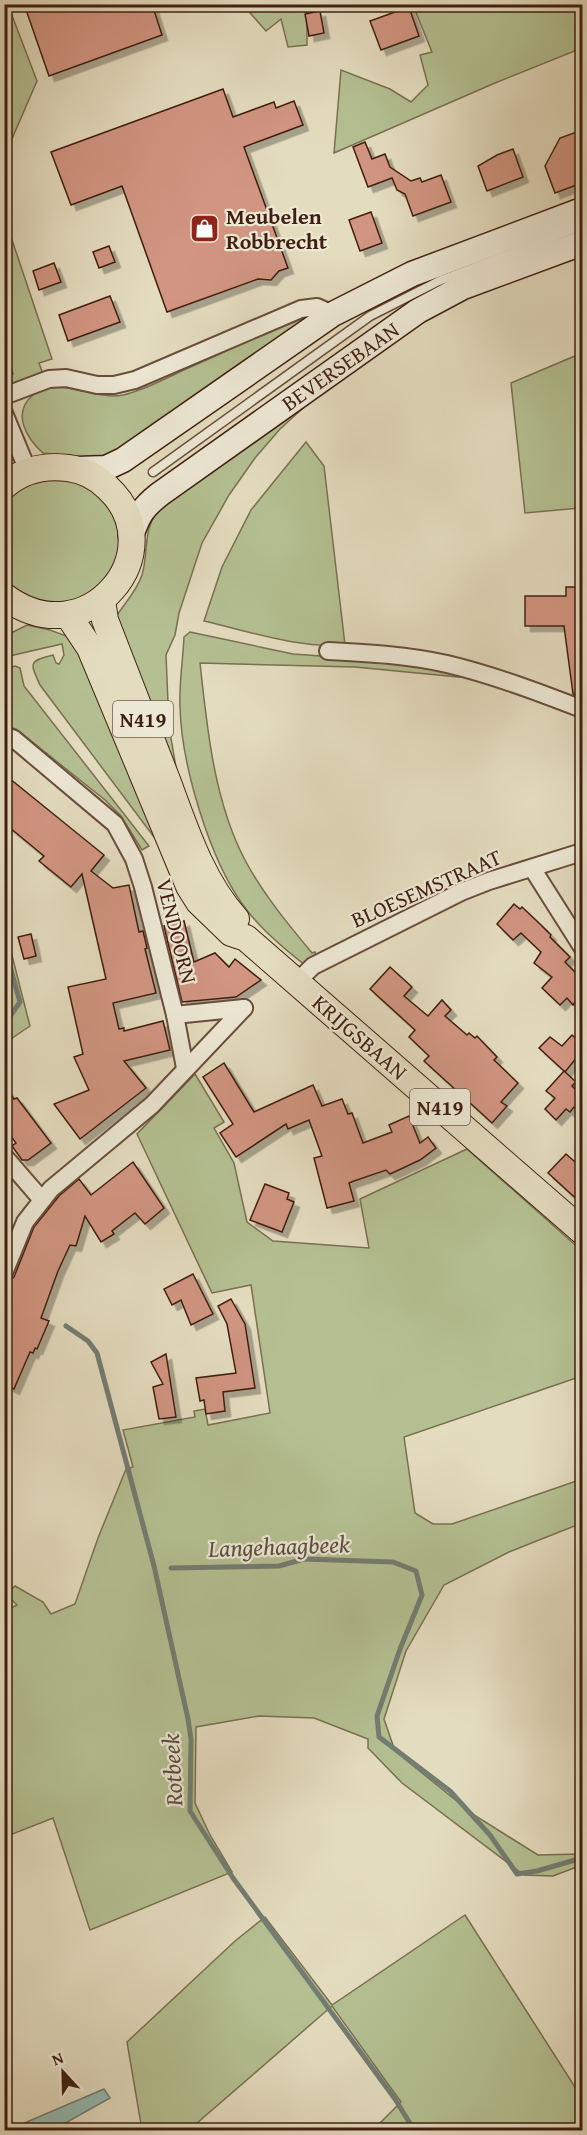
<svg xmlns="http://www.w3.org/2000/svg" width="587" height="2135" viewBox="0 0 587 2135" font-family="'Gentium Book Plus',serif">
  <defs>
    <filter id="shadow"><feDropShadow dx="5.5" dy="5.5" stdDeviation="0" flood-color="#0004"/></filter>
  </defs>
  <rect width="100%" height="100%" fill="#e4dcbf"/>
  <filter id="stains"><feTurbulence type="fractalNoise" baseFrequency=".00333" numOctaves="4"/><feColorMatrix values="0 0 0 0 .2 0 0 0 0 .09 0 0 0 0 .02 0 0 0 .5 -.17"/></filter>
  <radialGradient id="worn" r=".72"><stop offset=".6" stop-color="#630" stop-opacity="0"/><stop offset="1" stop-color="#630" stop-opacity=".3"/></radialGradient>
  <g fill="#b4c092" stroke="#7a7051" stroke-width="1.5">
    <path d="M8,5L37,81L11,141L5,147L4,5Z"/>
    <path d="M243,5L348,4L349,5L307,12V45L288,47L281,19L266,31Z"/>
    <path d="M413,5H582V48L495,83L334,153L341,70L390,89L411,102L428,85L420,55L432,52Z"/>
    <path d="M4,216L52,359L39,363L43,374L5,389V378L13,374L5,350Z"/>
    <path d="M309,316L108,460L43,453C27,439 11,413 33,395C59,375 94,401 123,395C145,390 166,378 186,369C227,351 267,332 309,316Z"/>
    <path d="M582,353V520L580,508L525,513L511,383Z"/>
    <path d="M312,400L280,429L255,458L229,495L202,543L179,613L175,635L166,655L169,727L177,773L114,620C123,605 137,591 142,575C149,552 142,527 160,509Z"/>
    <path d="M306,442L324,466L345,645C297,648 251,632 204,621L222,567L251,510Z"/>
    <path d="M50,477L75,480L100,494L112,510L120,534L118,556L109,577L76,602L41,604L12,588L5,580L4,502L26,484Z"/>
    <path d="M27,625L50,630L69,637L85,661L160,845L40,685C30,663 28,661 53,655L56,663L59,664L64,655L62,644L5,657V636Z"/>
    <path d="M190,632L293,654L404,662L456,672L459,677L355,667L200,663C207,728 214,801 245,860C263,894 288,924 312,953L315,952L317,957L305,965C283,948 259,928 243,905C209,858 181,763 180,706C179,683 183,660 184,637Z"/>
    <path d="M15,666L20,668L24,686L149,846L142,850L121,816L105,800L16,729L5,726V669Z"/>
    <path d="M5,928L30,1026L5,1043H4Z"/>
    <path d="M195,1074L224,1122L214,1128L234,1163L247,1222L273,1241L369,1248L360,1199L467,1149L582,1251V1376L404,1437L415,1513L433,1524H452L582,1479V1523L509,1552L444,1585L406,1651L384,1719L395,1751L474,1815L538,1855L582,1854V1865L553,1876L524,1875L402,1783L368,1748V1739L314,1718L259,1716L196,1727L195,1803L210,1835L232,1872L90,1930L53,1818L5,1837V1611L17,1605L6,1594L15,1586L43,1602L51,1614L75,1604L98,1538L126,1469L133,1467L123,1430L195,1417L194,1411L205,1409L208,1425L270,1413L251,1285L212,1293L137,1134Z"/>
    <path d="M465,1915L582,2098V2130H373L401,2102L332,2006L189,2130H142L127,2042L235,1941L265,1917L332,2005Z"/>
  </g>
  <path fill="#95bbb4" stroke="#737d72" stroke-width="1.5" d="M104,2089L110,2098L53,2130H8Z"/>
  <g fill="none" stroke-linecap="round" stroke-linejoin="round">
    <g stroke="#737d72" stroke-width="5">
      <path d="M4,945L20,1002L4,1025"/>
      <path d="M66,1326L88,1341L97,1353L154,1566L188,1719L191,1739L190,1811L233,1878L395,2099L414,2130"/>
      <path d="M171,1568L279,1566L304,1559L393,1562L416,1571L422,1595L400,1649L377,1716L379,1737L450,1791L490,1835L517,1874L537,1871L582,1858"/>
    </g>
  </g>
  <g fill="#d19581" stroke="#401f10" stroke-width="1.5" filter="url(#shadow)">
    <path d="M24,4H152L162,35L49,76Z"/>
    <path d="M409,7L419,36L381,50L370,21Z"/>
    <path d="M320,11L324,33L309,36L305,14Z"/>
    <path d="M223,89L233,117L274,102L276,108L294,101L303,125L244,147L288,268L279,271L271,280L258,279L167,312L122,186L71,205L51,152Z"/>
    <path d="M582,130V183L555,193L545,166L560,138Z"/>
    <path d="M365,142L372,159L385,154L390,167L411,181L420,178L422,182L441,175L451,202L413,216L405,194L397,190L392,178L368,187L353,147Z"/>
    <path d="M513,149L523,177L487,191L478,166L497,155Z"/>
    <path d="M371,212L382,243L360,251L349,220Z"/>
    <path d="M109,246L115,262L99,268L93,252Z"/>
    <path d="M54,263L61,282L39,290L33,271Z"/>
    <path d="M110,296L120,322L68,341L59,315Z"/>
    <path d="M566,587H580V593H582V698L573,694L564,626H525V596H566Z"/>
    <path d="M4,774L104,855L91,871L113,888L129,885L139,932L143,931L147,948L145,949L156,993L113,1003L119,1029L124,1028V1031L163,1021L170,1050L124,1061L146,1088L80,1139L54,1104L89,1090L74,1057L83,1054L68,987L106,979L82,874L71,887L39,861L44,856L4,823Z"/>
    <path d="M514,904L520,909L522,907L541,925L551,935L550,937L570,957L565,962L582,979V1007L576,1001L573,1005L567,998L560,1005L542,988L552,977L534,963L541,952L521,933L513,940L497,924Z"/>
    <path d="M184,921L194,962L215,953L229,967L235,959L261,980L236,997L182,1002L164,926Z"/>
    <path d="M31,934L36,956L24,959L18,937Z"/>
    <path d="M390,967L412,987L404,996L428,1016L442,1000L451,1010L445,1016L467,1035L469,1033L475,1038L477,1036L497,1057L494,1060L518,1083L501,1102L507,1106L492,1123L424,1061L429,1056L409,1037L415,1030L370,989Z"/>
    <path d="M572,1035L582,1044V1051L565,1072L539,1048L550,1037L562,1046Z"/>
    <path d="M224,1063L254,1112L313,1085L322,1106L342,1099L348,1114L352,1113L363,1143L392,1132L389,1125L409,1116L420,1143L428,1137L436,1148L420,1160L390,1174L386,1170L354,1181L349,1183L354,1201L327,1208L314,1158L322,1156L309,1120L288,1129L286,1124L236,1157L220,1133L233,1124L203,1077Z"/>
    <path d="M564,1071L576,1082L572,1086L582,1096V1115L574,1107L570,1112L566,1109L556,1120L545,1109L555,1098L546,1091Z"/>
    <path d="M4,1086L14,1099L17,1098L51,1143L28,1160H22L12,1146L16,1143L7,1131L10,1128L4,1121Z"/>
    <path d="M566,1154L582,1168V1204L548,1173Z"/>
    <path d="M133,1162L164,1208L145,1224L135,1213L112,1231L114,1234L101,1242L85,1216L76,1246L70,1245L58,1271L41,1318L49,1321L37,1349L35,1348L33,1353L30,1352L14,1389L4,1384V1285L14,1277L34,1227L59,1196L79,1179L91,1195Z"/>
    <path d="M265,1184L289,1193L287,1199L294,1202L282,1232L250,1220Z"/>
    <path d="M193,1274L213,1314L191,1325L181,1300L172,1305L164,1289Z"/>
    <path d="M231,1299L245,1324L255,1388L223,1392L225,1411L206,1414L204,1400L200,1401L196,1378L236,1373L227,1324L218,1306Z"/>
    <path d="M166,1354L176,1417L159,1419L153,1387L163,1384L151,1362Z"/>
  </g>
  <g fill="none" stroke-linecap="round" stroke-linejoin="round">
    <defs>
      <path id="service" d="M153,472L370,316L439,281L582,226"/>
      <g id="minor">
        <path d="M4,396L49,379L66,378L97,385H114L135,380L301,309L317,307L333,314"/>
        <path d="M4,413L28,471"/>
        <path d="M328,651C368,653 407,655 447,664C493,675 538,692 582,709"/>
        <path d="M4,735L14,739L115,824L134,859L143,887L175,1015L185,1068"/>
        <path d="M532,868L582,947"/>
        <path d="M297,982L313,966L461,892L489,881L582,852"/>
        <path d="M175,1015L244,1008"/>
        <path d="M4,1156L42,1200"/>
        <path d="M4,1273L25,1222L51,1189L152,1105L244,1008"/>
      </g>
      <g id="secondary">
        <path d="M78,469L106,468L123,460L333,314L412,274L582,210"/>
        <path d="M131,536C138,516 142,508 160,494L418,311L463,287L582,243"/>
      </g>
      <g id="primary">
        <path d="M4,486C22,470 45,465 68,468C84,470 97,477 108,488C175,551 87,659 4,596"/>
        <path d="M102,600L105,620C125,673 146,726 167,780C185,828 201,880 236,919"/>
        <path d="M68,615L90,648L189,886L199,902L231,933L246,938L582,1231"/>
      </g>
    </defs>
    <use href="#service" stroke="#694e3c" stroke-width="11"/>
    <use href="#minor" stroke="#694e3c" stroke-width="20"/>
    <use href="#secondary" stroke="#401f10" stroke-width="27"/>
    <use href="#primary" stroke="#401f10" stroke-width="28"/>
    <use href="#service" stroke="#ede8d5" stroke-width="8"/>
    <use href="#minor" stroke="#ede8d5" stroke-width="16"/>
    <use href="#secondary" stroke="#ede8d5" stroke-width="24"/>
    <use href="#primary" stroke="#e4dcbf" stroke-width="26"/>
  </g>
  <defs>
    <symbol id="shop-square" viewBox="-11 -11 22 22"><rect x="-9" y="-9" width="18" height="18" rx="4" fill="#8f2418" stroke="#ede8d5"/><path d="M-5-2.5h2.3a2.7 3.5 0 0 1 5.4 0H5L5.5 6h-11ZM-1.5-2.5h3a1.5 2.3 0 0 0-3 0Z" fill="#fff"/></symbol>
  </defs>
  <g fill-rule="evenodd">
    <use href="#shop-square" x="188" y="212" width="33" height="33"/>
  </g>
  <g text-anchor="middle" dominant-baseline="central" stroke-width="4.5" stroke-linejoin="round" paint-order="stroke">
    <g fill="#ede8d5" stroke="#745b4b" stroke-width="1.5">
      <rect x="113" y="701" width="60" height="36" rx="4.5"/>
      <rect x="410" y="1089" width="60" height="36" rx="4.5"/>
    </g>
    <g font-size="21" font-weight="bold" fill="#401f10">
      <text x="143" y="719">N419</text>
      <text x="440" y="1107">N419</text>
    </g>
    <g font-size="22" font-weight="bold" fill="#401f10" stroke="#ede8d5" text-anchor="start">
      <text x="226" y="216">Meubelen<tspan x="226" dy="25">Robbrecht</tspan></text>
    </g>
    <g font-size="22" fill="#401f10" stroke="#ede8d5">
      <text transform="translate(340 366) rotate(-35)">BEVERSEBAAN</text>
      <text transform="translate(426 888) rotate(-24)">BLOESEMSTRAAT</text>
      <text transform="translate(177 931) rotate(76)">VENDOORN</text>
      <text transform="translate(360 1037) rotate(41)">KRIJGSBAAN</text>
    </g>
    <g font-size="24" font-style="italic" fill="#5a4e41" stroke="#ede8d5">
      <text transform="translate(279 1546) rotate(-2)">Langehaagbeek</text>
      <text transform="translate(172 1770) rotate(-93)">Rotbeek</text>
    </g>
  </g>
  <rect width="587" height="2135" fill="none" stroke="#e4dcbf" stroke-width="24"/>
  <rect x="6" y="6" width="575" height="2123" fill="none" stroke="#401f10" stroke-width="3"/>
  <rect x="12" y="12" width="563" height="2111" fill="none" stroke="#401f10" stroke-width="1.5"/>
  <g transform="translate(63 2072) rotate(338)" stroke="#ede8d5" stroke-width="4.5" paint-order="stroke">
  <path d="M0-4.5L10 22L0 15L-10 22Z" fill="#401f10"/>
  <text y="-9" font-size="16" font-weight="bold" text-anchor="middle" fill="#401f10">N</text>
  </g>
  <rect width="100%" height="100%" filter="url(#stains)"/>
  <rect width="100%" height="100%" fill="url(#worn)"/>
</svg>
